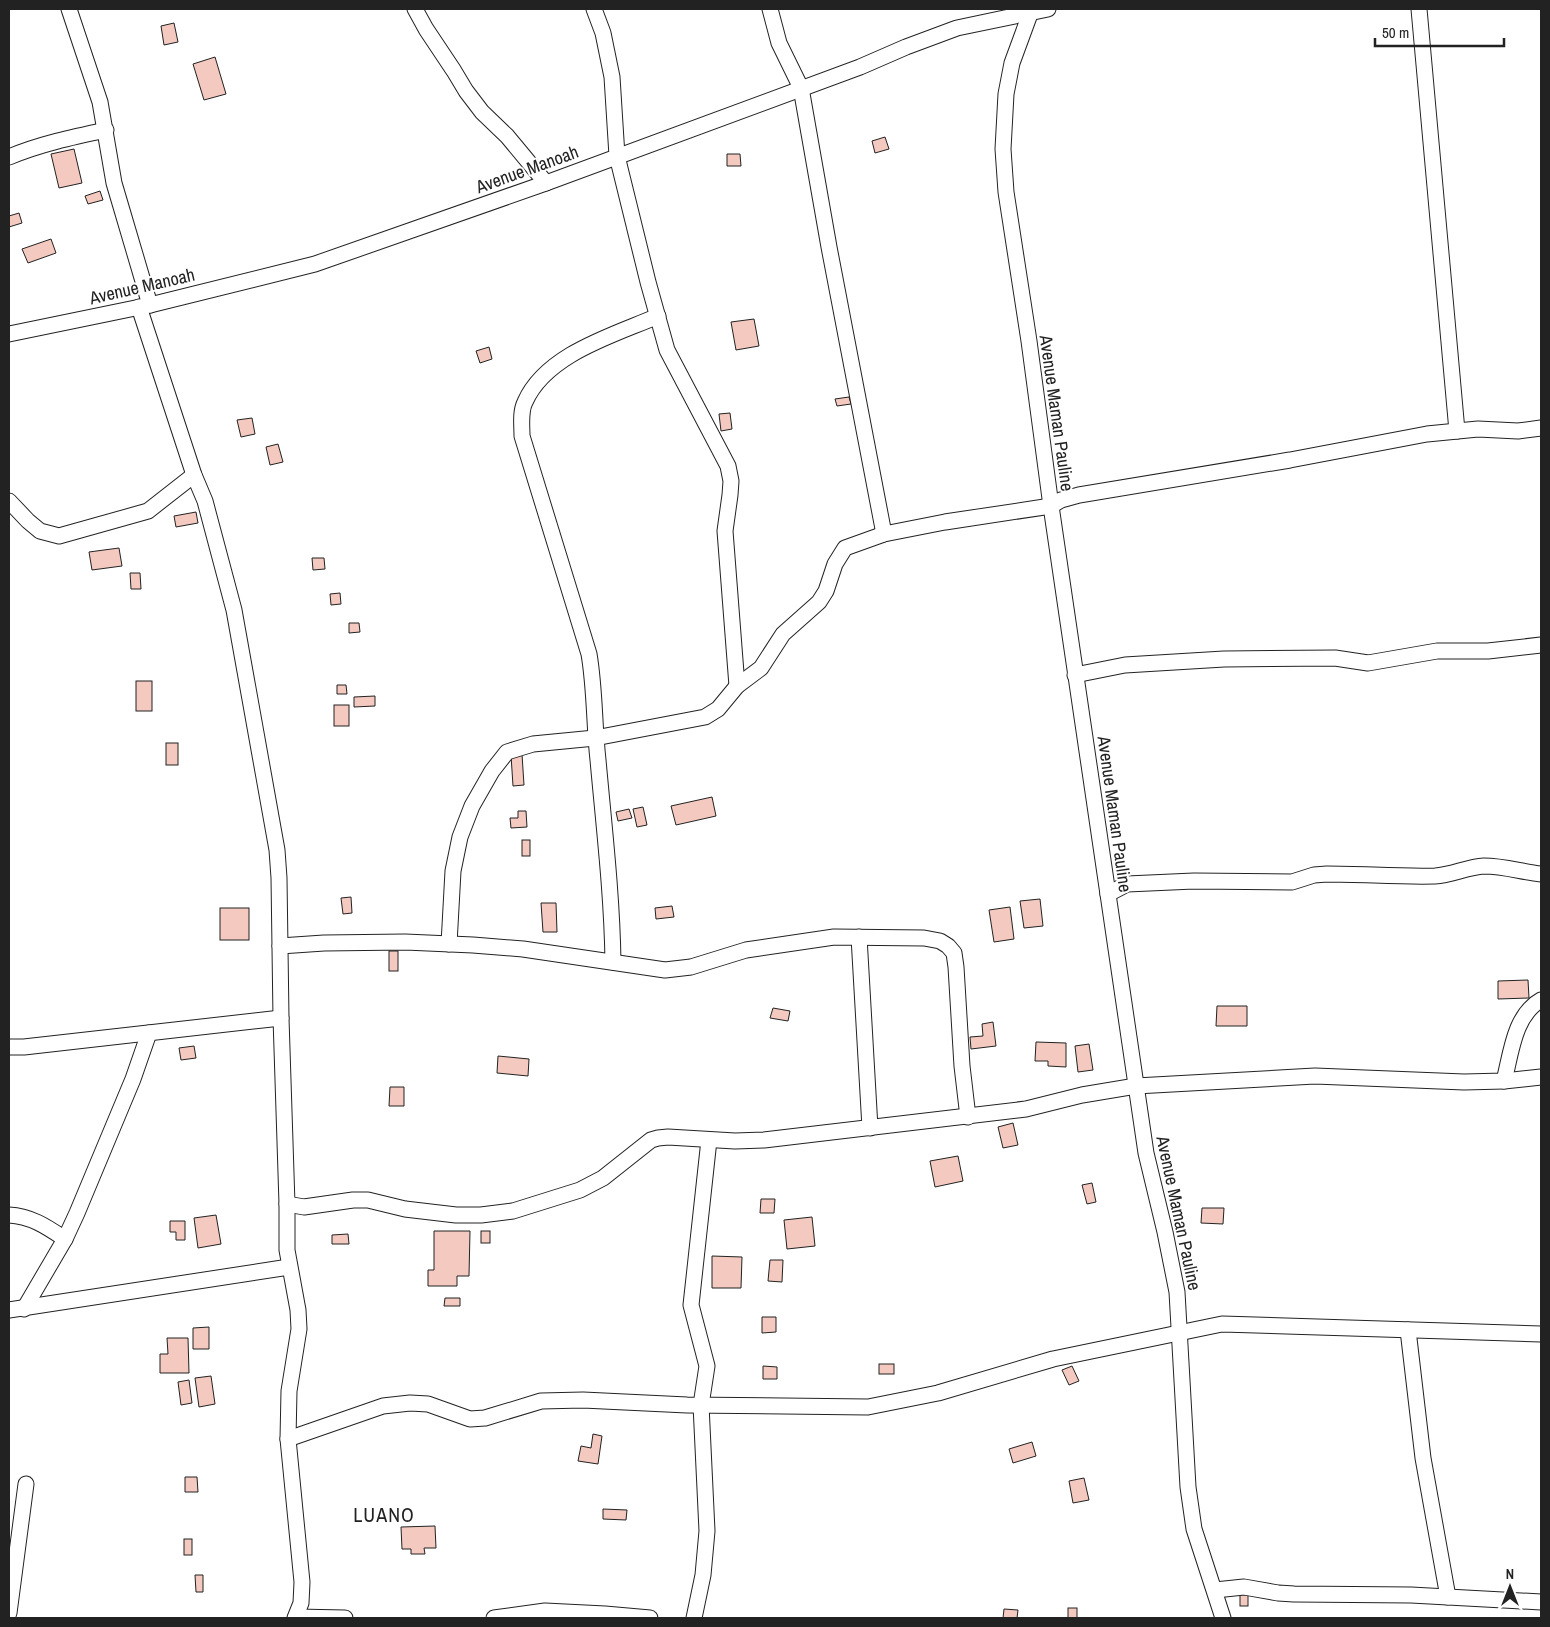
<svg xmlns="http://www.w3.org/2000/svg" width="1550" height="1627" viewBox="0 0 1550 1627" font-family="'Archivo Narrow',sans-serif">
  <rect width="100%" height="100%" fill="#fff"/>
  <g fill="#f3c9c0" stroke="#222">
    <path d="M174,23L178,42L164,45L161,26Z"/>
    <path d="M215,57L226,94L204,100L193,64Z"/>
    <path d="M885,137L889,149L875,153L872,141Z"/>
    <path d="M74,149L82,183L59,188L51,154Z"/>
    <path d="M727,154H740L741,166H727Z"/>
    <path d="M100,191L103,200L88,204L85,196Z"/>
    <path d="M19,213L22,223L9,227V216Z"/>
    <path d="M51,239L56,253L28,263L22,249Z"/>
    <path d="M754,319L759,346L736,350L731,322Z"/>
    <path d="M489,347L492,359L480,363L476,351Z"/>
    <path d="M849,397L851,404L837,406L835,399Z"/>
    <path d="M730,413L732,429L721,431L719,414Z"/>
    <path d="M252,418L255,434L241,437L237,420Z"/>
    <path d="M278,444L283,462L270,465L266,447Z"/>
    <path d="M196,512L198,523L176,527L174,516Z"/>
    <path d="M119,548L122,566L92,570L89,552Z"/>
    <path d="M312,558H324L325,569L313,570Z"/>
    <path d="M130,573H140L141,589H131Z"/>
    <path d="M340,593L341,604L331,605L330,594Z"/>
    <path d="M349,623H359L360,632L349,633Z"/>
    <rect x="136" y="681" width="16" height="30"/>
    <path d="M337,685H346L347,694H337Z"/>
    <path d="M375,696V706L354,707V697Z"/>
    <rect x="334" y="705" width="15" height="21"/>
    <rect x="166" y="743" width="12" height="22"/>
    <path d="M522,754L524,785L513,786L511,755Z"/>
    <path d="M712,797L716,816L676,825L671,806Z"/>
    <path d="M643,807L647,825L637,827L633,809Z"/>
    <path d="M629,809L632,818L618,821L616,812Z"/>
    <path d="M518,811H526L527,827L511,828L510,818H518Z"/>
    <rect x="522" y="840" width="8" height="16"/>
    <path d="M351,897L352,913L343,914L341,898Z"/>
    <path d="M1040,899L1043,926L1024,928L1020,901Z"/>
    <path d="M541,903H556L557,932H543Z"/>
    <path d="M672,906L674,917L656,919L655,908Z"/>
    <path d="M1010,907L1014,939L994,942L989,910Z"/>
    <rect x="220" y="908" width="29" height="32"/>
    <rect x="389" y="951" width="9" height="20"/>
    <path d="M1528,980L1529,998L1498,999V981Z"/>
    <path d="M1217,1006H1247V1026H1216Z"/>
    <path d="M773,1008L790,1011L788,1021L770,1018Z"/>
    <path d="M993,1022L996,1046L971,1049L970,1037L983,1036L982,1024Z"/>
    <path d="M1036,1042L1066,1043V1067L1048,1066V1061H1035Z"/>
    <path d="M1089,1044L1093,1070L1078,1072L1075,1046Z"/>
    <path d="M194,1046L196,1058L181,1060L179,1048Z"/>
    <path d="M498,1056L529,1059L528,1076L497,1073Z"/>
    <path d="M390,1087H404V1106H389Z"/>
    <path d="M1013,1123L1018,1145L1003,1148L998,1127Z"/>
    <path d="M958,1156L963,1181L935,1187L930,1161Z"/>
    <path d="M1092,1183L1096,1202L1087,1204L1082,1185Z"/>
    <path d="M761,1199H775L774,1213H760Z"/>
    <path d="M1202,1208H1224L1223,1224L1201,1223Z"/>
    <path d="M216,1215L221,1244L198,1248L194,1218Z"/>
    <path d="M812,1217L815,1246L787,1249L784,1220Z"/>
    <path d="M170,1221H185V1240H176V1232H170Z"/>
    <path d="M434,1231H470L469,1276H457V1286H428V1270H434Z"/>
    <rect x="481" y="1231" width="9" height="12"/>
    <path d="M348,1234L349,1244H332V1235Z"/>
    <path d="M712,1256L742,1257L741,1288H712Z"/>
    <path d="M770,1260H783L782,1282L768,1281Z"/>
    <path d="M445,1298H460V1306H444Z"/>
    <path d="M762,1317H776V1332L762,1333Z"/>
    <path d="M209,1327V1349H193V1328Z"/>
    <path d="M167,1338H188L189,1373H160V1354H168Z"/>
    <rect x="879" y="1364" width="15" height="10"/>
    <path d="M763,1366L777,1367V1379H763Z"/>
    <path d="M1072,1366L1079,1381L1069,1385L1062,1370Z"/>
    <path d="M211,1376L215,1404L199,1407L195,1378Z"/>
    <path d="M189,1380L192,1403L181,1405L178,1382Z"/>
    <path d="M593,1434L602,1436L598,1464L578,1461L581,1446L591,1448Z"/>
    <path d="M1032,1442L1036,1456L1013,1463L1009,1449Z"/>
    <path d="M185,1477H197L198,1492H185Z"/>
    <path d="M1084,1478L1089,1500L1073,1503L1069,1481Z"/>
    <path d="M603,1509L627,1510L626,1520L603,1519Z"/>
    <path d="M435,1526L436,1548H424L425,1554H411V1549H402L401,1527Z"/>
    <rect x="184" y="1539" width="8" height="16"/>
    <path d="M195,1575H203V1592H196Z"/>
    <rect x="1240" y="1589" width="8" height="17"/>
    <rect x="1068" y="1608" width="9" height="10"/>
    <path d="M1004,1609L1018,1610L1017,1618H1003Z"/>
  </g>
  <g fill="none" stroke-linecap="round" stroke-linejoin="round">
    <defs>
      <g id="street">
        <path d="M69,9L100,102L114,183L150,305"/>
        <path d="M415,9L426,29L454,71L466,91L482,112L507,136L546,183"/>
        <path d="M594,9L603,33L612,77L617,156L648,282L667,350L728,466L731,481L730,495L725,531L737,686"/>
        <path d="M770,9L779,43L801,88L829,247L884,534"/>
        <path d="M1419,9L1457,431"/>
        <path d="M1030,14L1012,63L1006,94L1003,149L1006,192L1029,341L1051,506L1146,1153L1165,1232L1177,1292L1188,1487L1194,1529L1223,1618"/>
        <path d="M9,157C40,144 73,137 106,130"/>
        <path d="M139,307L194,475L205,501L234,610L277,850L279,878L281,1018L287,1204V1250L298,1310L299,1329L289,1391L288,1439L302,1582L301,1603L295,1618"/>
        <path d="M9,334L150,305L315,264L546,183L860,67L906,47L957,28L1048,9"/>
        <path d="M9,501L28,521L40,531L59,536L148,511L194,475"/>
        <path d="M1075,675L1125,665L1224,659L1335,658L1368,663L1437,651H1488L1541,645"/>
        <path d="M1108,894L1127,884L1194,881L1292,882L1314,875L1327,874C1363,874 1400,877 1435,876C1452,875 1467,867 1484,866C1504,866 1522,872 1541,874"/>
        <path d="M859,937L870,1128"/>
        <path d="M449,944L453,871L460,837L472,806L492,771L507,752L533,744L595,738L705,717L718,709L737,686L761,668L783,634L819,602L826,591L835,564L845,548L884,534L945,522L1051,506L1061,500L1079,495L1290,460L1427,434L1478,429L1518,431L1541,428"/>
        <path d="M280,946L324,943L405,942L473,945L523,949L665,970L691,967L746,950L834,937L924,938L940,941L948,946L954,953L956,967L962,1066L968,1117"/>
        <path d="M613,962C612,894 604,827 598,760C594,724 595,689 589,654L522,436C522,425 520,412 525,402C546,354 614,335 658,316"/>
        <path d="M9,1047H24L281,1018"/>
        <path d="M1504,1081C1511,1054 1514,1015 1541,1000"/>
        <path d="M287,1204L304,1207L353,1200H368L405,1209L456,1215H481L513,1211L580,1190L603,1178L651,1140L658,1138L668,1137L735,1141L764,1140L1026,1109L1082,1095L1136,1086L1315,1076L1464,1082L1504,1081L1541,1077"/>
        <path d="M9,1215C31,1216 47,1227 65,1239"/>
        <path d="M24,1309L65,1239L77,1213L133,1079L149,1033"/>
        <path d="M9,1310L289,1267"/>
        <path d="M1408,1330L1423,1458L1448,1597"/>
        <path d="M288,1439L383,1406L410,1403L428,1404L470,1419L485,1418L541,1401L583,1400L687,1405L868,1407L938,1393L1053,1359L1222,1324L1541,1334"/>
        <path d="M1215,1590L1244,1587L1278,1593L1294,1594L1411,1595L1541,1602"/>
        <path d="M9,1613L26,1484"/>
        <path d="M296,1617L345,1618"/>
        <path d="M494,1618L545,1611L605,1614L650,1618"/>
        <path d="M694,1618L703,1575L707,1531L701,1405L707,1366L691,1305L709,1140"/>
      </g>
    </defs>
    <use href="#street" stroke="#222" stroke-width="17"/>
    <use href="#street" stroke="#fff" stroke-width="15"/>
  </g>
  <g text-anchor="middle" dominant-baseline="central" stroke-width="4" stroke-linejoin="round" paint-order="stroke">
    <g font-size="18" fill="#222" stroke="#fff">
      <text transform="translate(527 169) rotate(-20)">Avenue Manoah</text>
      <text transform="translate(142 286) rotate(-13)">Avenue Manoah</text>
      <text transform="translate(1057 413) rotate(82)">Avenue Maman Pauline</text>
      <text transform="translate(1115 814) rotate(82)">Avenue Maman Pauline</text>
      <text transform="translate(1179 1213) rotate(78)">Avenue Maman Pauline</text>
    </g>
    <g font-size="20" letter-spacing="1" fill="#222" stroke="#fff">
      <text x="384" y="1514">LUANO</text>
    </g>
  </g>
  <rect width="1550" height="1627" fill="none" stroke="#222222" stroke-width="20"/>
  <g transform="translate(1510 1587)" stroke="#ffffff" stroke-width="4" paint-order="stroke">
  <path d="M0-4L9 19L0 12L-9 19Z" fill="#222222"/>
  <text y="-8" font-size="14" font-weight="bold" text-anchor="middle" fill="#222222">N</text>
  </g>
  <path d="M1375 38v8h129v-8" fill="none" stroke="#222222" stroke-width="2.5"/>
  <text x="1382" y="38" font-size="15" fill="#222222" stroke="#ffffff" stroke-width="4" paint-order="stroke">50 m</text>
</svg>
